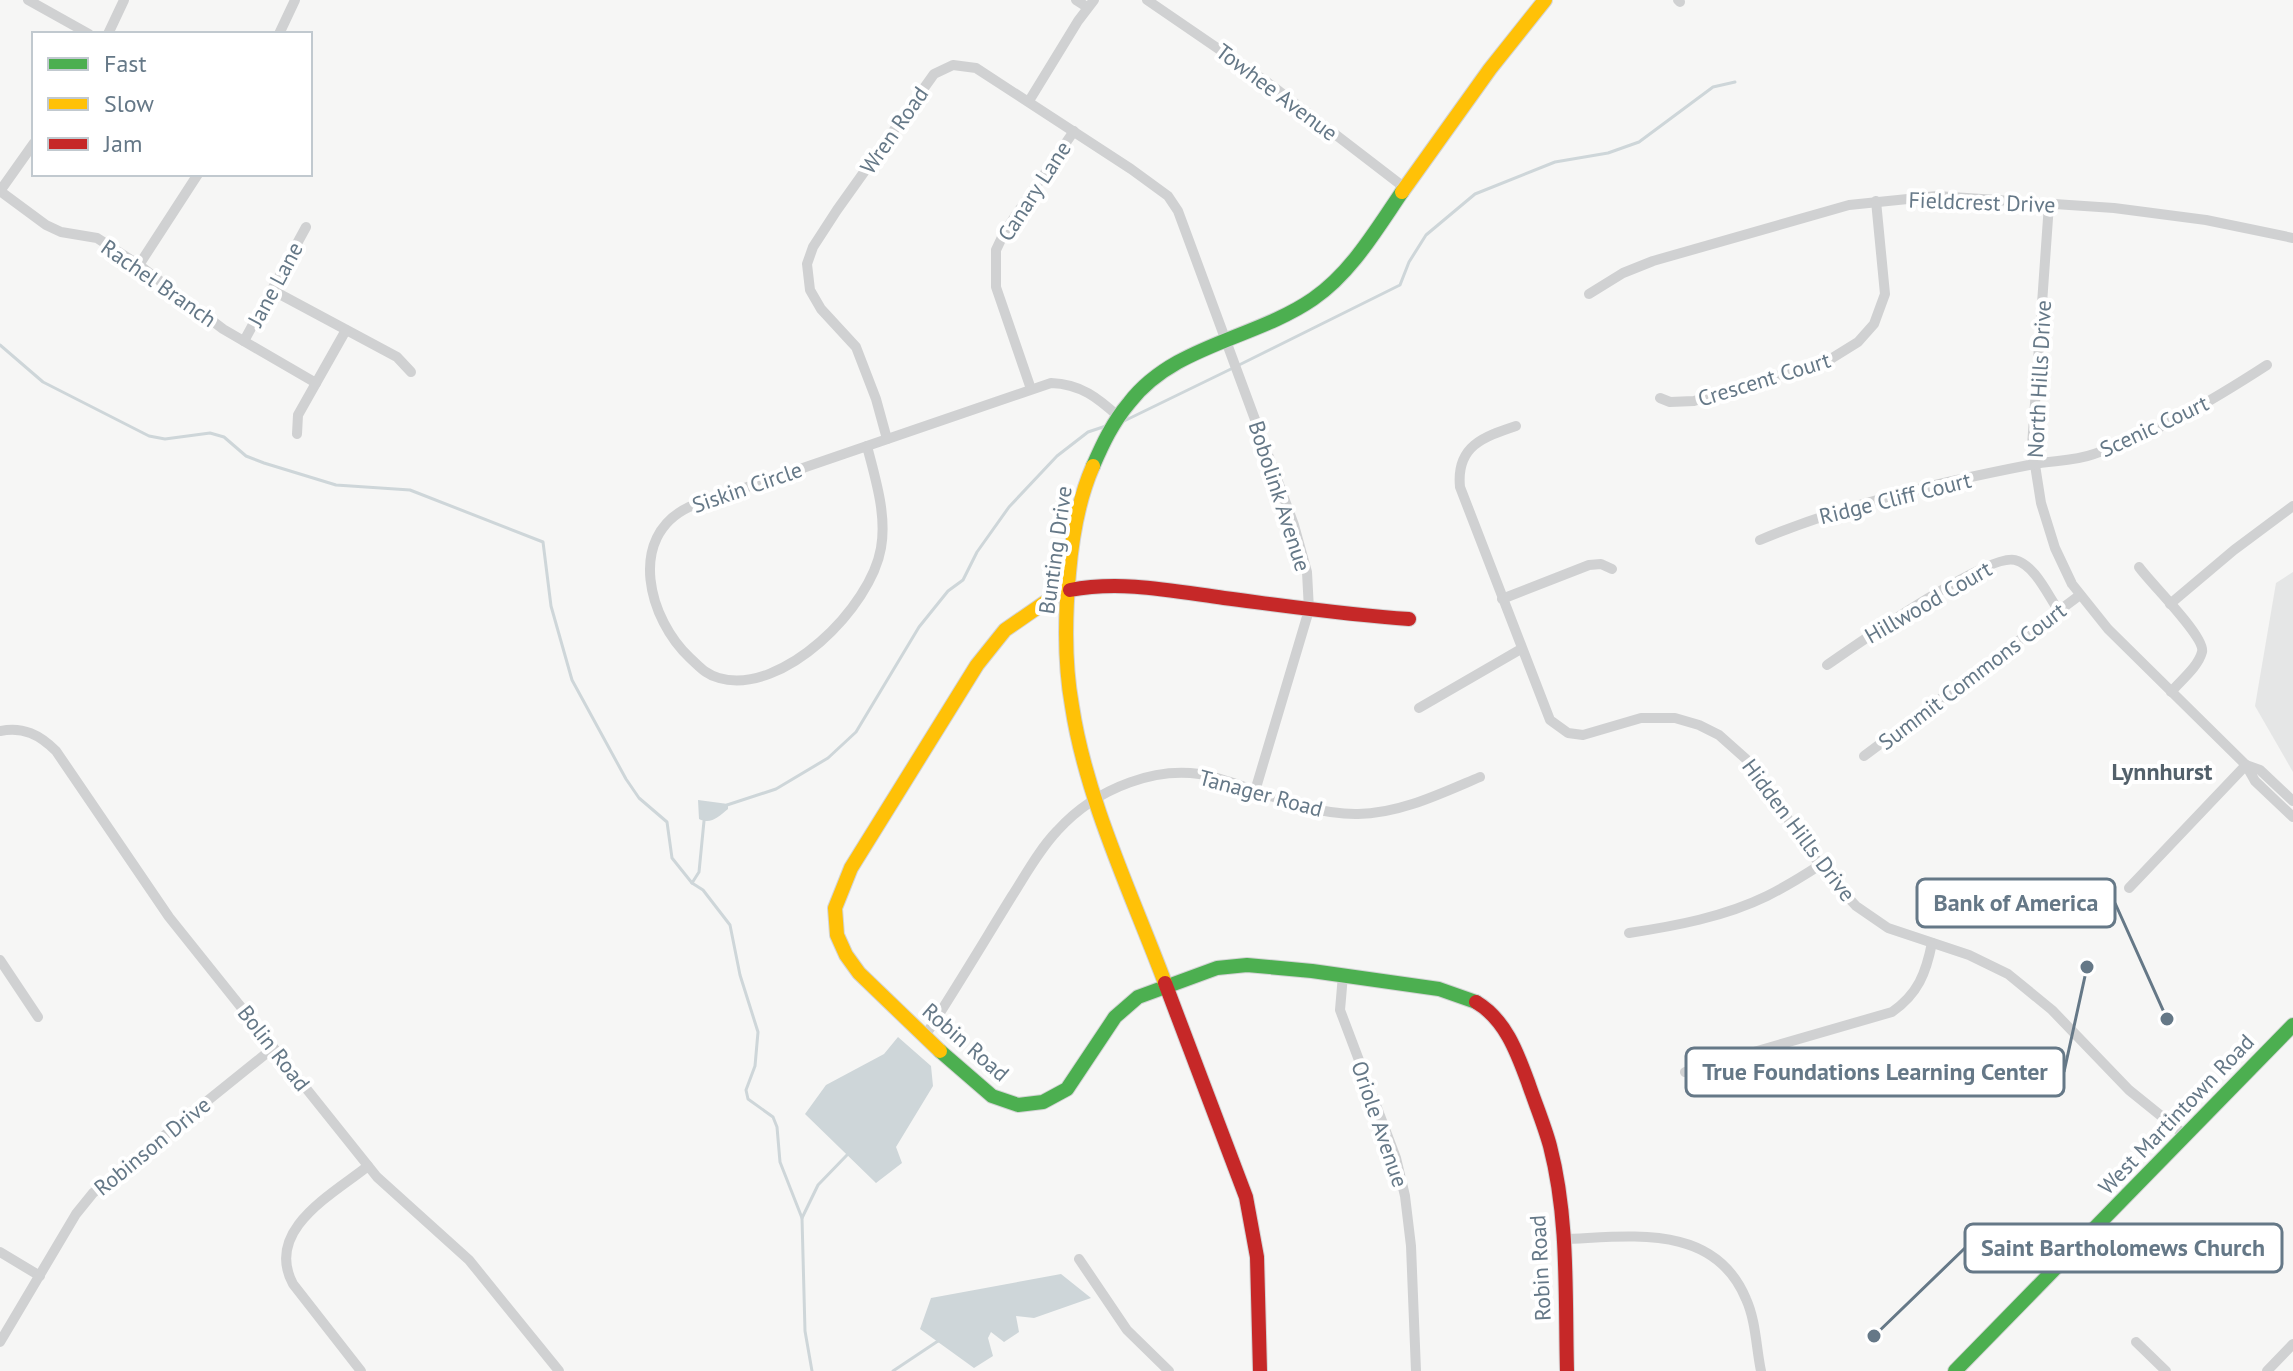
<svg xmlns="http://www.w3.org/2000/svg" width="2293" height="1371" viewBox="0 0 2293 1371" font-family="'PT Sans',sans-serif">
  <rect width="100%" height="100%" fill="#f6f6f5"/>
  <path fill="#e5e6e6" d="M2293,572V772L2255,706L2276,583Z"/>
  <g fill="#ced6d9">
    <path d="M698,800L728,804V809C718,817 711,825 699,819Z"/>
    <path d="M898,1037L931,1066L933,1086L896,1147L902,1163L876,1183L805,1114L826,1085L884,1054Z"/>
    <path d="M1061,1274L1091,1298L1034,1318L1016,1316L1019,1332L1004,1342L991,1332L988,1338L993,1356L974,1368L920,1329L931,1298Z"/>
  </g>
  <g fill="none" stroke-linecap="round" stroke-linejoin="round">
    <g stroke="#ced6d9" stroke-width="3">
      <path d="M0,345L43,382L149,436L165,439L210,433L224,437L246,456L264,463L336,485L410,490L543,542L551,606L572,680L626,779L639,798L667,822L672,858L692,883L703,890L730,925L740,975L758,1032L755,1066L746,1090L748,1099L773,1117L777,1127L780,1162L802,1218L805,1331L812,1371"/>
      <path d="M1239,365L1400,285L1409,262L1426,235L1475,194L1555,162L1608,153L1639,142L1713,87L1735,82"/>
      <path d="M1124,421L1233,368"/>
      <path d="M727,805L776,789L828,758L856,732L919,627L948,591L963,580L977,552L1009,507L1057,456L1088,432L1106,426"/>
      <path d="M692,883L699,872L704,821"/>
      <path d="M802,1218L818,1185L847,1155"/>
      <path d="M893,1371L938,1341"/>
    </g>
    <defs>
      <g id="fast">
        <path d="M1093,466C1103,443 1113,422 1129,403C1173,345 1255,339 1313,299C1351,273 1376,230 1402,192"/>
        <path d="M940,1051L992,1096L1018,1105L1043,1102L1067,1089L1115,1017L1138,997L1217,968L1247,965L1312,971L1439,989L1476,1002"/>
        <path d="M1955,1371L2293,1025"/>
      </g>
      <g id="slow">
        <path d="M1402,192L1490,69L1545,0"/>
        <path d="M1093,466C1079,498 1072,537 1069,573C1065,617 1064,662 1072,706C1086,799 1132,895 1165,983"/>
        <path d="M940,1051L859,973L846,955L837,935L835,908L851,868L977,665L1005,630L1060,592L1070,590"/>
      </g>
      <g id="jam">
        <path d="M1070,590C1121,580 1173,591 1224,598C1286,606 1347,615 1409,619"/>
        <path d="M1165,983L1246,1197L1257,1257L1260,1371"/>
        <path d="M1476,1002C1505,1019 1517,1052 1528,1082C1535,1103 1544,1124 1550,1146C1569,1219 1565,1297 1567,1371"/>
      </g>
    </defs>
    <use href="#fast" stroke="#d3d4d5" stroke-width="16"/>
    <use href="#slow" stroke="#d3d4d5" stroke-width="16"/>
    <use href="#jam" stroke="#d3d4d5" stroke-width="16"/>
    <g stroke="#d0d1d2" stroke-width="10">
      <path d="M28,0L89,34"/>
      <path d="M1076,0L1087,7"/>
      <path d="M1147,0L1271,85L1405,188"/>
      <path d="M1678,0L1680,2"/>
      <path d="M108,34L124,0"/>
      <path d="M279,34L295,0"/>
      <path d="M1029,101L1078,21L1094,0"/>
      <path d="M0,191L46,225L61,232L97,238L139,265L223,329L316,383"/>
      <path d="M0,191L34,143"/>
      <path d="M2049,204L2032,446L2041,503L2055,548L2072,584L2108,629L2246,765L2255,781L2293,817"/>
      <path d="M139,265L198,174"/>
      <path d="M272,290L397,357L411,372"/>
      <path d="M1589,294L1623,273L1653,261L1849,205L1937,196L2114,208L2206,220L2293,238"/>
      <path d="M244,341L306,227"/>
      <path d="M1031,389L996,287V250L1005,231L1074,131"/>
      <path d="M1660,398L1670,402L1694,401L1829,360L1858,342L1874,324L1885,294L1876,201"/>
      <path d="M1516,426C1483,437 1456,446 1460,487L1550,720L1568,733L1583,735L1641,718H1675L1699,725L1719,735L1746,759L1825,872L1856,906L1888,928L1969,955L2008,974L2052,1010L2129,1090L2186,1136"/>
      <path d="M297,434L298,415L346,330"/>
      <path d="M887,439L876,399L856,347L821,309L810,290L807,264L813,247L837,210L934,74L953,65L976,68L1131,169L1168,196L1178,211L1294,525L1307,572L1309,610L1255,791"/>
      <path d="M867,446C875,478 887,514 881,548C871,607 783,696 719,678C706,675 699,666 690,658C649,620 626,537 689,507Z"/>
      <path d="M867,446L1051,383C1081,384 1098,398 1119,417"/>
      <path d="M1760,540C1846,504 1937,483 2029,465C2051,460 2072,462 2094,454C2156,434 2213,400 2267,365"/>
      <path d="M2139,567C2151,584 2206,637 2202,652C2198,667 2181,680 2171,692"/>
      <path d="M1502,599L1589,565L1601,564L1612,569"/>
      <path d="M2170,604L2234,550L2293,506"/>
      <path d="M1827,665C1856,645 1987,553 2015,560C2035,565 2048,596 2059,611"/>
      <path d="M1419,708L1521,649"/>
      <path d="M0,731C23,726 40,735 56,751L169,917L377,1177L469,1260L559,1371"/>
      <path d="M1864,756L2080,595"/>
      <path d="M2246,765L2260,770L2293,801"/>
      <path d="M2129,888L2246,765"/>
      <path d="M1629,933C1675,926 1724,917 1767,896C1785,887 1803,876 1820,865"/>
      <path d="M0,960L38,1017"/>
      <path d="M1343,975L1340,1010L1396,1158L1405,1196L1411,1246L1416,1371"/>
      <path d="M925,1036C955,990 983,943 1012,896C1026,874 1039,850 1057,831C1095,789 1160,761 1217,778C1262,791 1310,815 1358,814C1399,814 1442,793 1480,777"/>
      <path d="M1685,1072L1892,1012C1918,994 1926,973 1932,943"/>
      <path d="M1563,1239C1630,1237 1714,1222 1746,1299C1756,1321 1756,1347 1761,1371"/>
      <path d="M0,1252L40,1276"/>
      <path d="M1079,1259L1127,1330L1169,1371"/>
      <path d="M0,1342L76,1214L93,1193L273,1048"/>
      <path d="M2136,1342L2166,1371"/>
      <path d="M361,1371L293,1284C264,1230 333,1194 368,1166"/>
      <path d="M2267,1371L2293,1344"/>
    </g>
    <use href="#fast" stroke="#4caf50" stroke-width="14"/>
    <use href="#slow" stroke="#ffc107" stroke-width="14"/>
    <use href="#jam" stroke="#c62828" stroke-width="14"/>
  </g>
  <g text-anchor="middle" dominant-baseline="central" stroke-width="8" stroke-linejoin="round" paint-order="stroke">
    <g font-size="22" fill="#657887" stroke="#fff">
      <text transform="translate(1277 92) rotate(37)">Towhee Avenue</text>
      <text transform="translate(894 130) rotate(-55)">Wren Road</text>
      <text transform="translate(1034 191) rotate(-57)">Canary Lane</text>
      <text transform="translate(1982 202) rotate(2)">Fieldcrest Drive</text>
      <text transform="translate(159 283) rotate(35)">Rachel Branch</text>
      <text transform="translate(275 284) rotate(-62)">Jane Lane</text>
      <text transform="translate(1764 379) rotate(-17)">Crescent Court</text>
      <text transform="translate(2039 379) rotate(-87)">North Hills Drive</text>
      <text transform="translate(2154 426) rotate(-25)">Scenic Court</text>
      <text transform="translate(747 487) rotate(-19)">Siskin Circle</text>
      <text transform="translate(1280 496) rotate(72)">Bobolink Avenue</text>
      <text transform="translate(1895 498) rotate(-14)">Ridge Cliff Court</text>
      <text transform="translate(1055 550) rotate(-82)">Bunting Drive</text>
      <text transform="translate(1928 602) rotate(-30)">Hillwood Court</text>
      <text transform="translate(1972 676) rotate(-37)">Summit Commons Court</text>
      <text transform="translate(1261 793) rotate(15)">Tanager Road</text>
      <text transform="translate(1799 830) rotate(53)">Hidden Hills Drive</text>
      <text transform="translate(966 1042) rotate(41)">Robin Road</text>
      <text transform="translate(274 1048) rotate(52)">Bolin Road</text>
      <text transform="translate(2176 1114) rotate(-46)">West Martintown Road</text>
      <text transform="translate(1380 1124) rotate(71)">Oriole Avenue</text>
      <text transform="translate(152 1146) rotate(-39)">Robinson Drive</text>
      <text transform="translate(1540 1268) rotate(-93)">Robin Road</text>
    </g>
    <g font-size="24" font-weight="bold" fill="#53616b" stroke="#fff">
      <text x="2162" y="771">Lynnhurst</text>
    </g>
  </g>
  <path fill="none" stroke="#657887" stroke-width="3" d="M2167 1019L2115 903M2087 967L2064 1072M1874 1336L1965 1248"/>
  <g fill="#657887" stroke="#fff" stroke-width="3">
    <circle cx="2167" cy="1019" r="8"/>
    <circle cx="2087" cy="967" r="8"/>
    <circle cx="1874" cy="1336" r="8"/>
  </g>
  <g fill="#fff" stroke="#657887" stroke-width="3">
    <rect x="1917" y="879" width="198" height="48" rx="8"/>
    <rect x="1686" y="1048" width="378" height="48" rx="8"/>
    <rect x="1965" y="1224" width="317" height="48" rx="8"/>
  </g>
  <g font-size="24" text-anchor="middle" font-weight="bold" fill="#657887">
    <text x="2016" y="911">Bank of America</text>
    <text x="1875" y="1080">True Foundations Learning Center</text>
    <text x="2123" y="1256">Saint Bartholomews Church</text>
  </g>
  <rect x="32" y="32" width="280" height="144" fill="#ffffff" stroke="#c1c9cf" stroke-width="2"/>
  <rect x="48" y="58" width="40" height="12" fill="#4caf50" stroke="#c1c9cf" stroke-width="2"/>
  <text x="104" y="72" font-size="24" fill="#657887">Fast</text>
  <rect x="48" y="98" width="40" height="12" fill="#ffc107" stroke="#c1c9cf" stroke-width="2"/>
  <text x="104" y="112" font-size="24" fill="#657887">Slow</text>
  <rect x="48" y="138" width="40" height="12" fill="#c62828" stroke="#c1c9cf" stroke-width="2"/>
  <text x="104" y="152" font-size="24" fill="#657887">Jam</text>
</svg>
